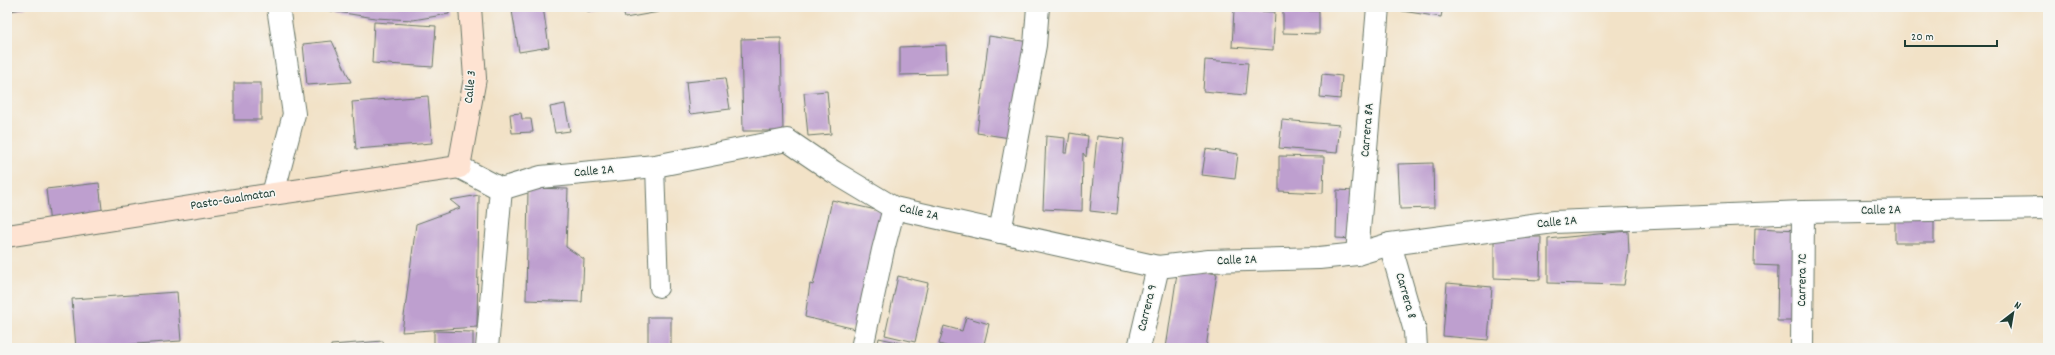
<svg xmlns="http://www.w3.org/2000/svg" width="2055" height="355" viewBox="0 0 2055 355" font-family="Dekko,sans-serif">
  <rect width="100%" height="100%" fill="#f6f6f2"/>
  <filter id="ink" filterUnits="userSpaceOnUse"><feTurbulence type="fractalNoise" baseFrequency=".025" numOctaves="2"/><feDisplacementMap in="SourceGraphic" scale="8" xChannelSelector="R" yChannelSelector="G"/><feConvolveMatrix kernelMatrix="1 2 1 2 8 2 1 2 1" color-interpolation-filters="sRGB"/></filter>
  <filter id="wash" filterUnits="userSpaceOnUse"><feTurbulence type="fractalNoise" baseFrequency=".012" numOctaves="4" result="noise"/><feDisplacementMap in="SourceGraphic" scale="16" xChannelSelector="R" yChannelSelector="G"/><feGaussianBlur stdDeviation="0.9" result="paint"/><feColorMatrix in="noise" values="0 0 0 0 0 0 0 0 0 0 0 0 0 0 0 0 0 1.4 0 .05"/><feComposite in="paint" operator="in"/></filter>
  <g filter="url(#wash)">
    <rect width="100%" height="100%" fill="#f2e2c7"/>
    <g id="blocks">
      <g fill="#be9fcf">
        <path d="M7,7H25V8L7,12Z"/>
        <path d="M306,7H449V14L413,20L375,18Z"/>
        <path d="M543,7L549,47L519,52L512,11Z"/>
        <path d="M587,7H609V8L588,12Z"/>
        <path d="M622,7H658L659,12L625,18Z"/>
        <path d="M1403,7H1443L1441,17L1402,11Z"/>
        <path d="M1234,10L1275,12L1273,50L1232,47Z"/>
        <path d="M1283,11H1319V34L1283,33Z"/>
        <path d="M374,22L436,26L433,67L372,63Z"/>
        <path d="M989,36L1029,42L1017,139L977,133Z"/>
        <path d="M781,38L783,131H743L741,39Z"/>
        <path d="M332,41L351,82L307,85L303,44Z"/>
        <path d="M946,45L947,74L900,75V47Z"/>
        <path d="M1205,60L1248,63L1245,95L1203,91Z"/>
        <path d="M1322,74L1342,76L1340,99L1320,97Z"/>
        <path d="M725,78L730,109L691,114L689,112L686,82Z"/>
        <rect x="234" y="83" width="27" height="37"/>
        <path d="M827,91L831,134L808,136L804,93Z"/>
        <path d="M428,96L432,143L356,149L352,102Z"/>
        <path d="M565,104L570,131L555,133L550,107Z"/>
        <path d="M521,113L522,119H531L533,132L512,133L510,114Z"/>
        <path d="M1282,120L1340,125L1337,153L1279,148Z"/>
        <path d="M1070,133L1088,136L1086,157L1083,153L1082,211L1043,209L1046,136L1065,138L1064,153H1067Z"/>
        <path d="M1097,136L1124,139L1117,214L1090,211Z"/>
        <path d="M1206,149L1238,154L1235,179L1202,175Z"/>
        <path d="M1279,156L1324,157L1323,193L1279,191Z"/>
        <path d="M1433,163L1434,208L1400,209L1398,164Z"/>
        <path d="M99,183L103,218L50,224L46,189Z"/>
        <path d="M530,188L568,189L566,247L584,259L582,302L526,300L528,189Z"/>
        <path d="M1337,190L1355,191L1354,239L1336,238Z"/>
        <path d="M479,195L477,327L402,332L416,224L460,208L450,200Z"/>
        <path d="M832,200L889,213L864,331L805,317L810,284L813,285Z"/>
        <path d="M1895,213L1934,214V243H1895Z"/>
        <path d="M1755,228L1799,230L1796,321H1777L1778,266L1754,265Z"/>
        <path d="M1628,231L1629,253L1624,285L1548,283V239Z"/>
        <path d="M1494,237H1541L1540,280L1494,278Z"/>
        <path d="M1178,267L1217,274L1206,348H1166Z"/>
        <path d="M898,276L928,283L915,342L885,335Z"/>
        <path d="M1447,283L1492,287L1488,340L1443,336Z"/>
        <path d="M177,292L181,341L76,348L72,299Z"/>
        <rect x="648" y="317" width="23" height="30"/>
        <path d="M966,317L989,324L983,348H952L939,344L944,326L962,331Z"/>
        <path d="M434,331L473,332V348H434Z"/>
        <path d="M879,338L915,346V348H877Z"/>
        <path d="M383,341L384,348H331V345Z"/>
      </g>
    </g>
  </g>
  <g filter="url(#ink)">
    <use href="#blocks" fill-opacity="0" stroke="#697767" stroke-width="1"/>
    <g fill="none" stroke-linecap="round" stroke-linejoin="round">
      <defs>
        <path id="lane" d="M655,166L659,288"/>
        <g id="street">
          <path d="M459,167L501,189L541,177L655,166L787,140L834,172L894,208L1158,267L1209,261L1319,258L1357,254L1390,244L1554,222L1803,212L2048,208"/>
          <path d="M273,194L294,114L278,7"/>
          <path d="M1000,232L1035,45L1038,7"/>
          <path d="M1390,244L1415,331L1416,348"/>
          <path d="M1357,254L1378,7"/>
          <path d="M487,348L501,189"/>
          <path d="M862,348L883,250L894,208"/>
          <path d="M1139,348L1158,267"/>
          <path d="M1802,348L1803,212"/>
        </g>
        <path id="secondary" d="M7,236L273,194L459,167L475,78L470,7"/>
      </defs>
      <use href="#lane" stroke="#697767" stroke-width="20"/>
      <use href="#street" stroke="#697767" stroke-width="24"/>
      <use href="#secondary" stroke="#697767" stroke-width="24"/>
      <use href="#lane" stroke="#fff" stroke-width="18"/>
      <use href="#street" stroke="#fff" stroke-width="22"/>
      <use href="#secondary" stroke="#fee3d2" stroke-width="22"/>
    </g>
  </g>
  <g text-anchor="middle" dominant-baseline="central" stroke-width="3" stroke-linejoin="round" paint-order="stroke">
    <g font-size="13" fill="#1f3d34" stroke="#f6f6f2">
      <text transform="translate(471 87) rotate(-84)">Calle 3</text>
      <text transform="translate(1368 130) rotate(-85)">Carrera 8A</text>
      <text transform="translate(594 172) rotate(-5)">Calle 2A</text>
      <text transform="translate(233 200) rotate(-9)">Pasto-Gualmatan</text>
      <text transform="translate(1881 211) rotate(-1)">Calle 2A</text>
      <text transform="translate(919 213) rotate(13)">Calle 2A</text>
      <text transform="translate(1557 223) rotate(-5)">Calle 2A</text>
      <text transform="translate(1237 261) rotate(-2)">Calle 2A</text>
      <text transform="translate(1803 280) rotate(-89)">Carrera 7C</text>
      <text transform="translate(1405 296) rotate(74)">Carrera 8</text>
      <text transform="translate(1148 308) rotate(-76)">Carrera 9</text>
    </g>
  </g>
  <rect width="2055" height="355" fill="none" stroke="#f6f6f2" stroke-width="24"/>
  <g transform="translate(2013 313) rotate(31)" stroke="#f6f6f2" stroke-width="3" paint-order="stroke">
  <path d="M0-3L7 15L0 10L-7 15Z" fill="#1f3d34"/>
  <text y="-6" font-size="11" font-weight="bold" text-anchor="middle" fill="#1f3d34">N</text>
  </g>
  <path d="M1905 40v6h92v-6" fill="none" stroke="#1f3d34" stroke-width="2"/>
  <text x="1911" y="40" font-size="12" fill="#1f3d34" stroke="#f6f6f2" stroke-width="3" paint-order="stroke">20 m</text>
</svg>
